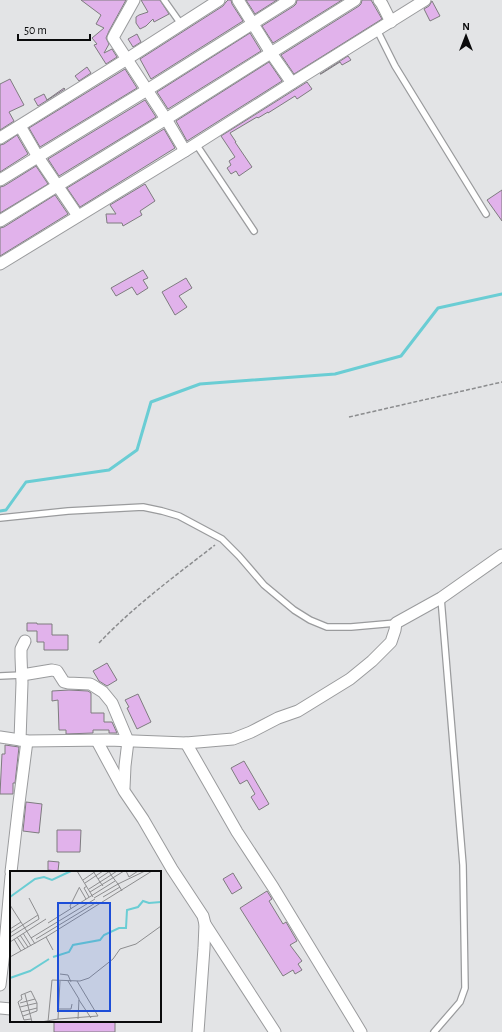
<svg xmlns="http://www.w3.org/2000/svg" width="502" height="1032" viewBox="0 0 502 1032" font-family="'Alegreya Sans',sans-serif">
  <rect width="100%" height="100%" fill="#e3e4e6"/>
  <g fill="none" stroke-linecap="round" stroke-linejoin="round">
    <path stroke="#6acdd4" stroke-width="3" d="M0,511L6,510L26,482L109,470L137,450L151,402L200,384L335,374L401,356L438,308L502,294"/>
  </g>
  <g fill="#e1b2eb" stroke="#7e7c7f">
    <path d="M81,0H126L109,31L106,38L109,44L104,53L112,49L117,57L106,64L94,45L97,44L92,38L104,28L96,24L101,15Z"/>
    <path d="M141,0H160L169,14L154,22L153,19L146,26L140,29L136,23V17L139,15L148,12Z"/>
    <path d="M228,0H231L232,4L243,21L151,79L140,59L223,6L226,2Z"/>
    <path d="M246,0H277L255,14Z"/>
    <path d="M297,0H342L273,43L262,26L294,6L296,4Z"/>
    <path d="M362,0H371L382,19L294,74L281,55L359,6L361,4Z"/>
    <path d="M432,1L440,16L430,21L424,9L429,6Z"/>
    <path d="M250,33L261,51L168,109L157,92Z"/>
    <path d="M137,34L141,42L133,47L128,39Z"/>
    <path d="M348,56L351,60L342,65L340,62L321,74H320Z"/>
    <path d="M269,62L282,81L187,141L176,121Z"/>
    <path d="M87,67L91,73L79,81L75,76Z"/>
    <path d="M125,69L137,88L40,147L29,128Z"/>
    <path d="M10,79L24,105L9,112L14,121L0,130V84Z"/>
    <path d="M307,82L312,89L297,99L295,96L268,113V112L258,118L257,117L230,133L236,142H235L252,167L239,176L236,171L231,174L227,168L231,165L229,161L235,157L221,136Z"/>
    <path d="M64,88L65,89L38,106L34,99L44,94L47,100Z"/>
    <path d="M145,100L156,117L59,176L48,159Z"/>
    <path d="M164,129L175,148L80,207L67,188Z"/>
    <path d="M17,135L28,154L0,172V145L4,144Z"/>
    <path d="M36,166L48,184L0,213V187L4,186Z"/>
    <path d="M145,184L155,201L140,211L142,215L123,226L122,223H107L106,214H116L110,205Z"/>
    <path d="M502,190V221L487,200Z"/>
    <path d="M55,195L68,214L0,256V228L4,227Z"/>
    <path d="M143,270L148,278L143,280L148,288L137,295L132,287L116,296L111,288Z"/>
    <path d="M186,278L192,288L179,296L187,307L175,315L162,292Z"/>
    <path d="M27,623H37V624H52V635H68V650H44V642H37V631H27Z"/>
    <path d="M107,663L117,680L107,686L99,681L93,671Z"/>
    <path d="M69,690L88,691L91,693V713H104V722H112L117,733H109V730H93V733L66,734V730H59L58,700L52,701V691Z"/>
    <path d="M138,694L151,722L137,729L127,708L129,707L125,700Z"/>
    <path d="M5,745L19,747L15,783H13V794H0L2,754H5Z"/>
    <path d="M244,761L269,804L259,810L251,797L255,794L247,780L240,784L231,768Z"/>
    <path d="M26,802L42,804L39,833L23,831Z"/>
    <path d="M57,830H81L80,852H57Z"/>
    <path d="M48,861L59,862L58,871L48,870Z"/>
    <path d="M233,873L242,888L232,894L223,879Z"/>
    <path d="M267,891L272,899L269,901L283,924L286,922L297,941L290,945L302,961L298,964L302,970L295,974L293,970L283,976L240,908Z"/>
    <path d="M54,1021L115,1022V1032H54Z"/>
  </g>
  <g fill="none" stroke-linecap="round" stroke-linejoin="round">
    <defs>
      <g id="service">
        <path d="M164,0L181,24"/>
        <path d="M377,30L395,66L486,214"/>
        <path d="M196,144L254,231"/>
        <path d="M0,518L68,511L143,507L162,511L179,516L222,539L239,556L264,585L294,610L310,620L327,627H351L396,623"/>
        <path d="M0,676L22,675"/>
        <path d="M434,1032L460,1002L465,988L463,865L441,598"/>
      </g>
      <g id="minor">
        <path d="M134,0L115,34L113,38L166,119L185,151"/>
        <path d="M238,0L271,53L292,83"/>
        <path d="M379,0L382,4L391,22"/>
        <path d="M20,126L38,157L78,216"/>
        <path d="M0,138L127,59L219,0"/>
        <path d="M0,180L147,90L290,0"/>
        <path d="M0,221L166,119L355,0"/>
        <path d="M0,264L185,151L292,83L425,0"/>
        <path d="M22,675L52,670L57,671L64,682L68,683L90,684L92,685L103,692L112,703L128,741L125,766L124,788"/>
        <path d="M0,737L27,741L108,740L186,743L233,739L251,732L278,718L298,711L350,679L372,661L391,642L395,630L396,623L441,598L502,555"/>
        <path d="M20,740L22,683L21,657V649L25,641"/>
        <path d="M97,741L124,791L143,819L172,869L203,916L205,924L204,948L198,1032"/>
        <path d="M186,743L237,832L273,887L361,1032"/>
        <path d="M11,872L19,803L27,741"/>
        <path d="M205,924L275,1032"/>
        <path d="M0,985L5,944L11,876"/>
        <path d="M0,1008L11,1009"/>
      </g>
    </defs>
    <use href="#service" stroke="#9a9b9d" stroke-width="8"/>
    <use href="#minor" stroke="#9a9b9d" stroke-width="13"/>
    <g stroke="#8b8c8e" stroke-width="1.5" stroke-dasharray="4 2" stroke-linecap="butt">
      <path d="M349,417L502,382"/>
      <path d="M99,643C134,606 175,576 215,545"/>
    </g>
    <use href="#service" stroke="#fff" stroke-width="5.5"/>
    <use href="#minor" stroke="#fff" stroke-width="11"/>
  </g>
  <g transform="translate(10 871)">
    <rect width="151" height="151" fill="#e3e4e6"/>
    <path fill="none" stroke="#6acdd4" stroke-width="2" d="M0,26L25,8L34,6L42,9L61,0M43,86L59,81L63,74L90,69L94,64L109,57H116L117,39L128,36L133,30L139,32L151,31M0,107L20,100L39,88"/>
    <path fill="none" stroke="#8d8d8f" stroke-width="1" d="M67,0L83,26M116,0L119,6L128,0M88,8L100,0M73,9L86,0M75,12L93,0M77,15L74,17L79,26M93,15L90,11L101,4L99,0M69,16L76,28M79,18L90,11L83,0M112,20L108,13L135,0M80,21L114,0M93,26L110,16M19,27L28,44M84,27L108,13L101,4L107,0M0,34L25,73M61,38L60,35L69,17M38,52L105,10M0,58L11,51M0,62L28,44L29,48L0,66M13,62L21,75M10,64L18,76M7,66L15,78M36,66L43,79M21,67L85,28M4,68L11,80M26,68L87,31M0,71L36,48M0,86L36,66L142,0M50,103L58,104L61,111M58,110L69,128L68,148M15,123L22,151M69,129L81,147M10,132L25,128M10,136L27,132M47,138H61L62,133M11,141L27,137M13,145L27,140V132L21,120L11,124L12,128L8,131L14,149L21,148M48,148L88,145L67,110M31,151L48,148L50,110M38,151L42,109L70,110L79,107L103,88L110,78L126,73L151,55"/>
    <path fill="#1d4ed8" fill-opacity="0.15" stroke="#1d4ed8" stroke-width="2" d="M48,32H100V140H48Z"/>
    <rect width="151" height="151" fill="none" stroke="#0b0b0c" stroke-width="2"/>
  </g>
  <g transform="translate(466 36)" stroke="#e3e4e6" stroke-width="3" paint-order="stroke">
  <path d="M0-3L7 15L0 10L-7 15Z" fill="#0b0b0c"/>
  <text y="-6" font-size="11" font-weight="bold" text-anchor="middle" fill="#0b0b0c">N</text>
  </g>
  <path d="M18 34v6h72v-6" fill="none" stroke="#0b0b0c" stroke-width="2"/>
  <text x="24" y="34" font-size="12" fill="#0b0b0c" stroke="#e3e4e6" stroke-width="3" paint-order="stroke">50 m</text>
</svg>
